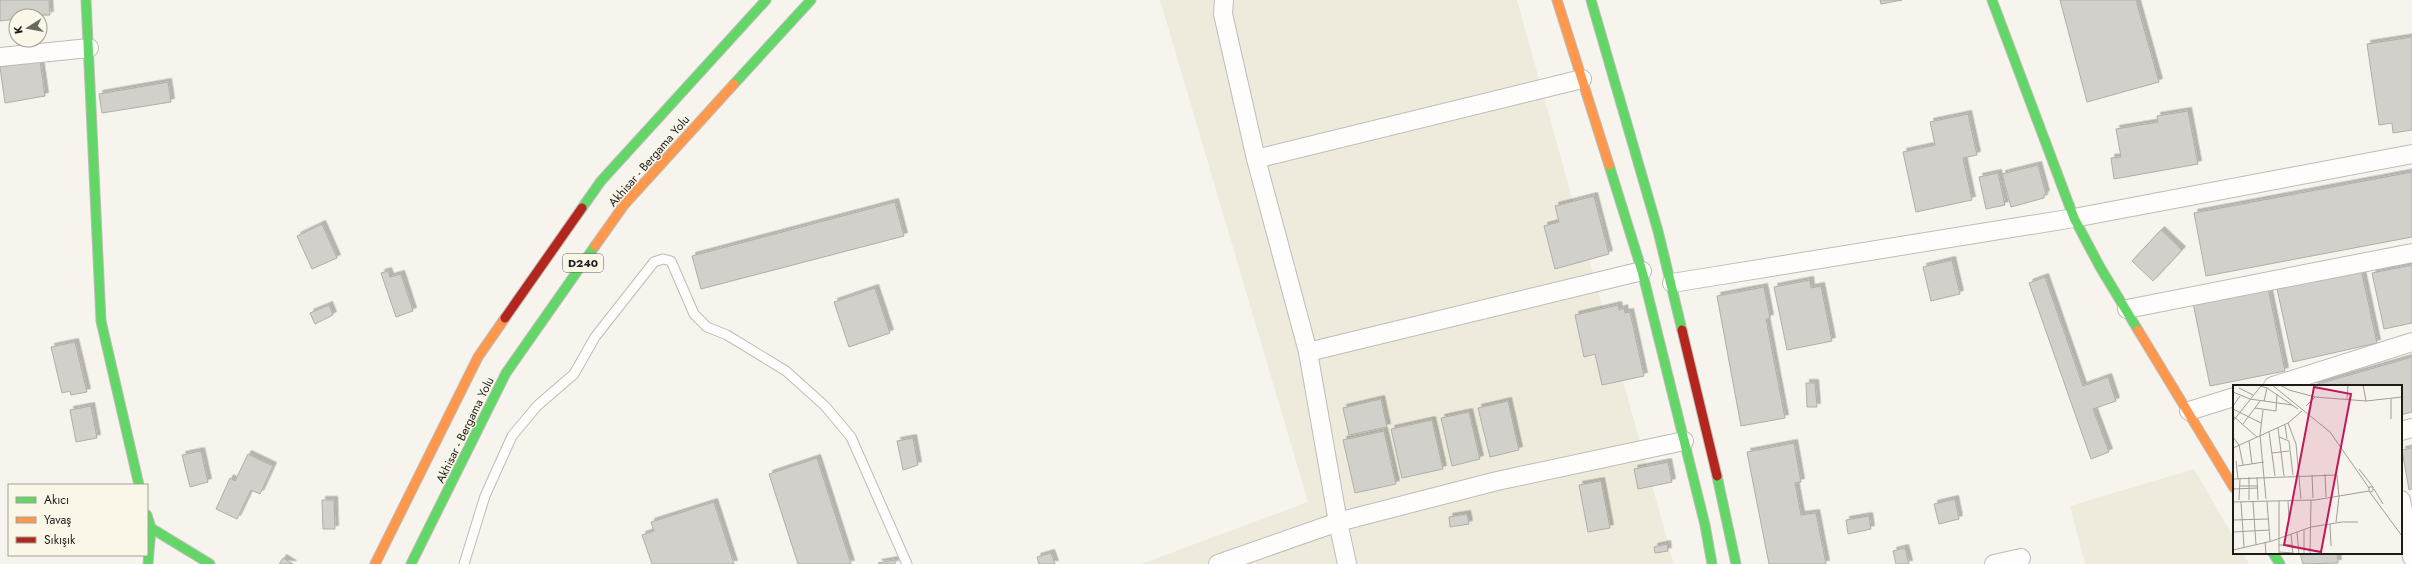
<svg xmlns="http://www.w3.org/2000/svg" width="2412" height="564" viewBox="0 0 2412 564" font-family="Jost,sans-serif">
  <defs>
    <filter id="shadow"><feDropShadow dx="3.5" dy="-3.5" stdDeviation="0" flood-color="#0004"/></filter>
  </defs>
  <rect width="100%" height="100%" fill="#f6f4ed"/>
  <g fill="#efebdc">
    <path d="M1160,0H1517L1674,564H1141L1308,502Z"/>
    <path d="M2194,469L2234,538V553H2243L2249,564H2085L2070,506Z"/>
  </g>
  <g fill="#d2d0ca" stroke="#afaea8" filter="url(#shadow)">
    <path d="M0,0H49L50,15L16,16V19L0,21Z"/>
    <path d="M1880,0H1902L1881,4Z"/>
    <path d="M2060,0H2136L2159,82L2087,102Z"/>
    <path d="M2412,37V130L2393,133L2392,123L2379,125L2367,44Z"/>
    <path d="M40,61L45,96L5,103L0,67Z"/>
    <path d="M168,82L171,102L102,113L99,94Z"/>
    <path d="M2188,111L2198,164L2114,179L2111,158L2121,157L2116,129L2158,122L2157,116Z"/>
    <path d="M1968,114L1977,155L1963,158L1972,200L1916,212L1903,152L1935,145L1930,122Z"/>
    <path d="M2038,165L2046,194L2044,195V198L2011,207L2002,174Z"/>
    <path d="M2412,172V237L2206,276L2194,213Z"/>
    <path d="M1998,173L2005,205L1986,209L1979,177Z"/>
    <path d="M1594,196L1609,254L1555,269L1544,226L1559,222L1555,206Z"/>
    <path d="M895,202L904,236L701,289L692,256Z"/>
    <path d="M322,224L337,258L312,269L297,236Z"/>
    <path d="M2161,230L2182,250L2153,281L2132,261Z"/>
    <path d="M1952,260L1960,294L1931,301L1923,267Z"/>
    <path d="M2412,265V323L2384,329L2372,273Z"/>
    <path d="M2361,269L2377,343L2293,362L2277,289Z"/>
    <path d="M388,271L390,277L401,274L413,311L396,317L381,273Z"/>
    <path d="M2045,277L2083,386L2108,377L2116,401L2093,409L2109,452L2091,459L2029,283Z"/>
    <path d="M1810,280L1811,288L1821,286L1832,341L1787,350L1774,287Z"/>
    <path d="M1764,287L1770,318L1766,319L1785,418L1741,426L1717,296Z"/>
    <path d="M875,288L890,333L849,347L834,302Z"/>
    <path d="M2268,288L2285,371L2210,386L2193,303Z"/>
    <path d="M329,305L333,315L315,324L310,313Z"/>
    <path d="M1618,305L1619,310L1624,308L1625,313L1630,312L1644,376L1602,385L1595,354L1584,357L1575,315Z"/>
    <path d="M75,342L87,392L71,395L70,391L62,393L51,347Z"/>
    <path d="M2412,357V412L2401,415V386H2311Z"/>
    <path d="M1806,383H1815L1817,407H1807Z"/>
    <path d="M1381,399L1387,427L1349,435L1343,408Z"/>
    <path d="M1508,401L1519,450L1490,457L1478,408Z"/>
    <path d="M91,406L97,438L76,442L70,410Z"/>
    <path d="M1469,412L1480,459L1452,466L1441,418Z"/>
    <path d="M1432,420L1443,469L1402,478L1391,429Z"/>
    <path d="M1384,431L1396,484L1355,493L1343,440Z"/>
    <path d="M913,438L918,465L903,470L897,441Z"/>
    <path d="M1794,443L1801,482L1795,483L1801,515L1816,513L1826,564H1769L1747,452Z"/>
    <path d="M2412,448V489L2409,490L2402,450Z"/>
    <path d="M201,451L208,482L190,487L182,455Z"/>
    <path d="M248,454L273,466L260,494L251,490L237,519L216,509L230,478L235,481Z"/>
    <path d="M817,458L851,564H798L769,474Z"/>
    <path d="M1668,462L1672,482L1638,489L1634,469Z"/>
    <path d="M1601,481L1610,528L1588,532L1579,485Z"/>
    <path d="M1955,499L1959,519L1939,524L1934,504Z"/>
    <path d="M322,500H334L335,529H323Z"/>
    <path d="M714,502L734,564H652L642,535L654,531L651,522Z"/>
    <path d="M1467,514L1469,524L1450,527L1449,517Z"/>
    <path d="M1869,516L1871,529L1848,534L1846,520Z"/>
    <path d="M1667,544L1668,551L1655,553L1654,547Z"/>
    <path d="M1905,548L1909,564H1896L1893,551Z"/>
    <path d="M1051,553L1055,564H1039L1037,557Z"/>
    <path d="M2300,553H2337L2338,563L2303,564Z"/>
    <path d="M283,558L293,564H279Z"/>
    <path d="M895,560V564H879L878,563Z"/>
  </g>
  <g fill="none" stroke-linecap="round" stroke-linejoin="round">
    <defs>
      <path id="lane" d="M464,564L485,496L512,436L537,406L574,374L595,337L654,262L663,259L671,261L694,314L707,327L727,335L786,371L825,406L851,437L907,564"/>
      <g id="street">
        <path d="M1224,0L1223,14L1256,159L1308,352L1338,522L1347,564"/>
        <path d="M0,57L89,48"/>
        <path d="M1256,159L1582,79"/>
        <path d="M1672,283L2074,218L2412,154"/>
        <path d="M2127,309L2412,253"/>
        <path d="M1308,352L1642,271"/>
        <path d="M2273,386L2412,342"/>
        <path d="M2189,411L2234,397"/>
        <path d="M2401,431L2412,428"/>
        <path d="M2401,500L2412,557"/>
        <path d="M1218,564L1338,522L1497,481L1684,441"/>
        <path d="M1994,564L2021,558"/>
      </g>
      <g id="fast">
        <path d="M86,0L101,321L139,485"/>
        <path d="M1591,0L1658,231L1682,330"/>
        <path d="M1992,0L2074,218L2100,267L2138,330"/>
        <path d="M734,84L811,0"/>
        <path d="M1609,165L1642,271L1705,525L1712,564"/>
        <path d="M582,208L601,181L766,0"/>
        <path d="M1717,476L1736,564"/>
        <path d="M147,515L151,528L210,564"/>
        <path d="M2273,553L2280,564"/>
        <path d="M148,564L151,528"/>
        <path d="M411,564L506,373L595,246"/>
      </g>
      <g id="slow">
        <path d="M1557,0L1609,165"/>
        <path d="M595,246L624,205L734,84"/>
        <path d="M2138,330L2234,488"/>
        <path d="M375,564L478,357L505,318"/>
      </g>
      <g id="jam">
        <path d="M505,318L582,208"/>
        <path d="M1682,330L1717,476"/>
      </g>
    </defs>
    <use href="#lane" stroke="#bebcb7" stroke-width="11"/>
    <use href="#street" stroke="#bebcb7" stroke-width="20"/>
    <use href="#fast" stroke="#bebcb7" stroke-width="11"/>
    <use href="#slow" stroke="#bebcb7" stroke-width="11"/>
    <use href="#jam" stroke="#bebcb7" stroke-width="11"/>
    <use href="#lane" stroke="#fefdfc" stroke-width="9"/>
    <use href="#street" stroke="#fefdfc" stroke-width="18"/>
    <use href="#fast" stroke="#63d668" stroke-width="9"/>
    <use href="#slow" stroke="#ff974d" stroke-width="9"/>
    <use href="#jam" stroke="#b3261e" stroke-width="9"/>
  </g>
  <g text-anchor="middle" dominant-baseline="central" stroke-width="3" stroke-linejoin="round" paint-order="stroke">
    <rect fill="#faf7e9" stroke="#5f5e56" stroke-width="1" x="563" y="254" width="40" height="18" rx="3"/>
    <g font-size="11" font-weight="bold" fill="#1d1c17">
      <text x="583" y="263">D240</text>
    </g>
    <g font-size="12" fill="#1d1c17" stroke="#faf7e9">
      <text transform="translate(649 161) rotate(-49)">Akhisar - Bergama Yolu</text>
      <text transform="translate(465 430) rotate(-64)">Akhisar - Bergama Yolu</text>
    </g>
  </g>
  <g transform="translate(2233 385)">
    <rect width="169" height="169" fill="#f6f4ed"/>
    <path fill="none" stroke="#9f9e97" stroke-width="1" d="M39,0L97,47L136,103M47,0L56,5L82,12M130,0L133,16M27,1L34,3L65,24M6,3L20,10M0,7L17,14L59,20M114,14L115,0M31,16L34,3M0,21L7,11M73,21L82,12L133,16L169,12M22,23L43,26L44,9M0,24L28,38M30,25L27,50L33,114M0,31L24,52M158,34V14M0,36L28,1M55,38L63,59L68,114M10,39L27,16M52,40L54,54M45,43L51,91M36,47L42,91M0,52L6,60L10,80M46,52L56,56L60,90M16,56L19,79M0,63L55,38L69,26M39,68L56,66M3,76L5,94M5,81L31,77M126,84L140,102M92,89L93,112M79,90L80,113M16,92V115M24,92L25,115M0,94L104,90L106,112L103,137M7,101H24M0,104L24,103M141,104L150,119M137,107L140,106V102H136V106L169,151M6,115L7,93M34,116L37,156M46,116V169M55,116L56,134M0,117L82,115L136,106M8,117L11,162M20,117L23,159M0,135L35,134M97,139L98,161M71,145V169M0,147L36,145M64,147L66,169M58,149L60,169M32,157L33,169M46,160H59M0,165L39,156L78,142L109,137H125M46,167L60,168M77,169L78,115"/>
    <path fill="#c2185b" fill-opacity="0.15" stroke="#c2185b" stroke-width="2" d="M81,2L118,9L88,167L51,160Z"/>
    <rect width="169" height="169" fill="none" stroke="#1d1c17" stroke-width="2"/>
  </g>
  <rect x="8" y="484" width="140" height="72" fill="#faf7e9" stroke="#a29f95"/>
  <rect x="16" y="497" width="20" height="6" fill="#63d668" stroke="#a29f95"/>
  <text x="44" y="504" font-size="12" fill="#1d1c17">Akıcı</text>
  <rect x="16" y="517" width="20" height="6" fill="#ff974d" stroke="#a29f95"/>
  <text x="44" y="524" font-size="12" fill="#1d1c17">Yavaş</text>
  <rect x="16" y="537" width="20" height="6" fill="#b3261e" stroke="#a29f95"/>
  <text x="44" y="544" font-size="12" fill="#1d1c17">Sıkışık</text>
  <g transform="translate(28 28) rotate(259)"><circle r="19" fill="#faf7e9" stroke="#a29f95"/>
  <path d="M0-3L7 15L0 10L-7 15Z" fill="#696862"/>
  <text y="-6" font-size="11" font-weight="bold" text-anchor="middle" fill="#1d1c17">K</text>
  </g>
</svg>
